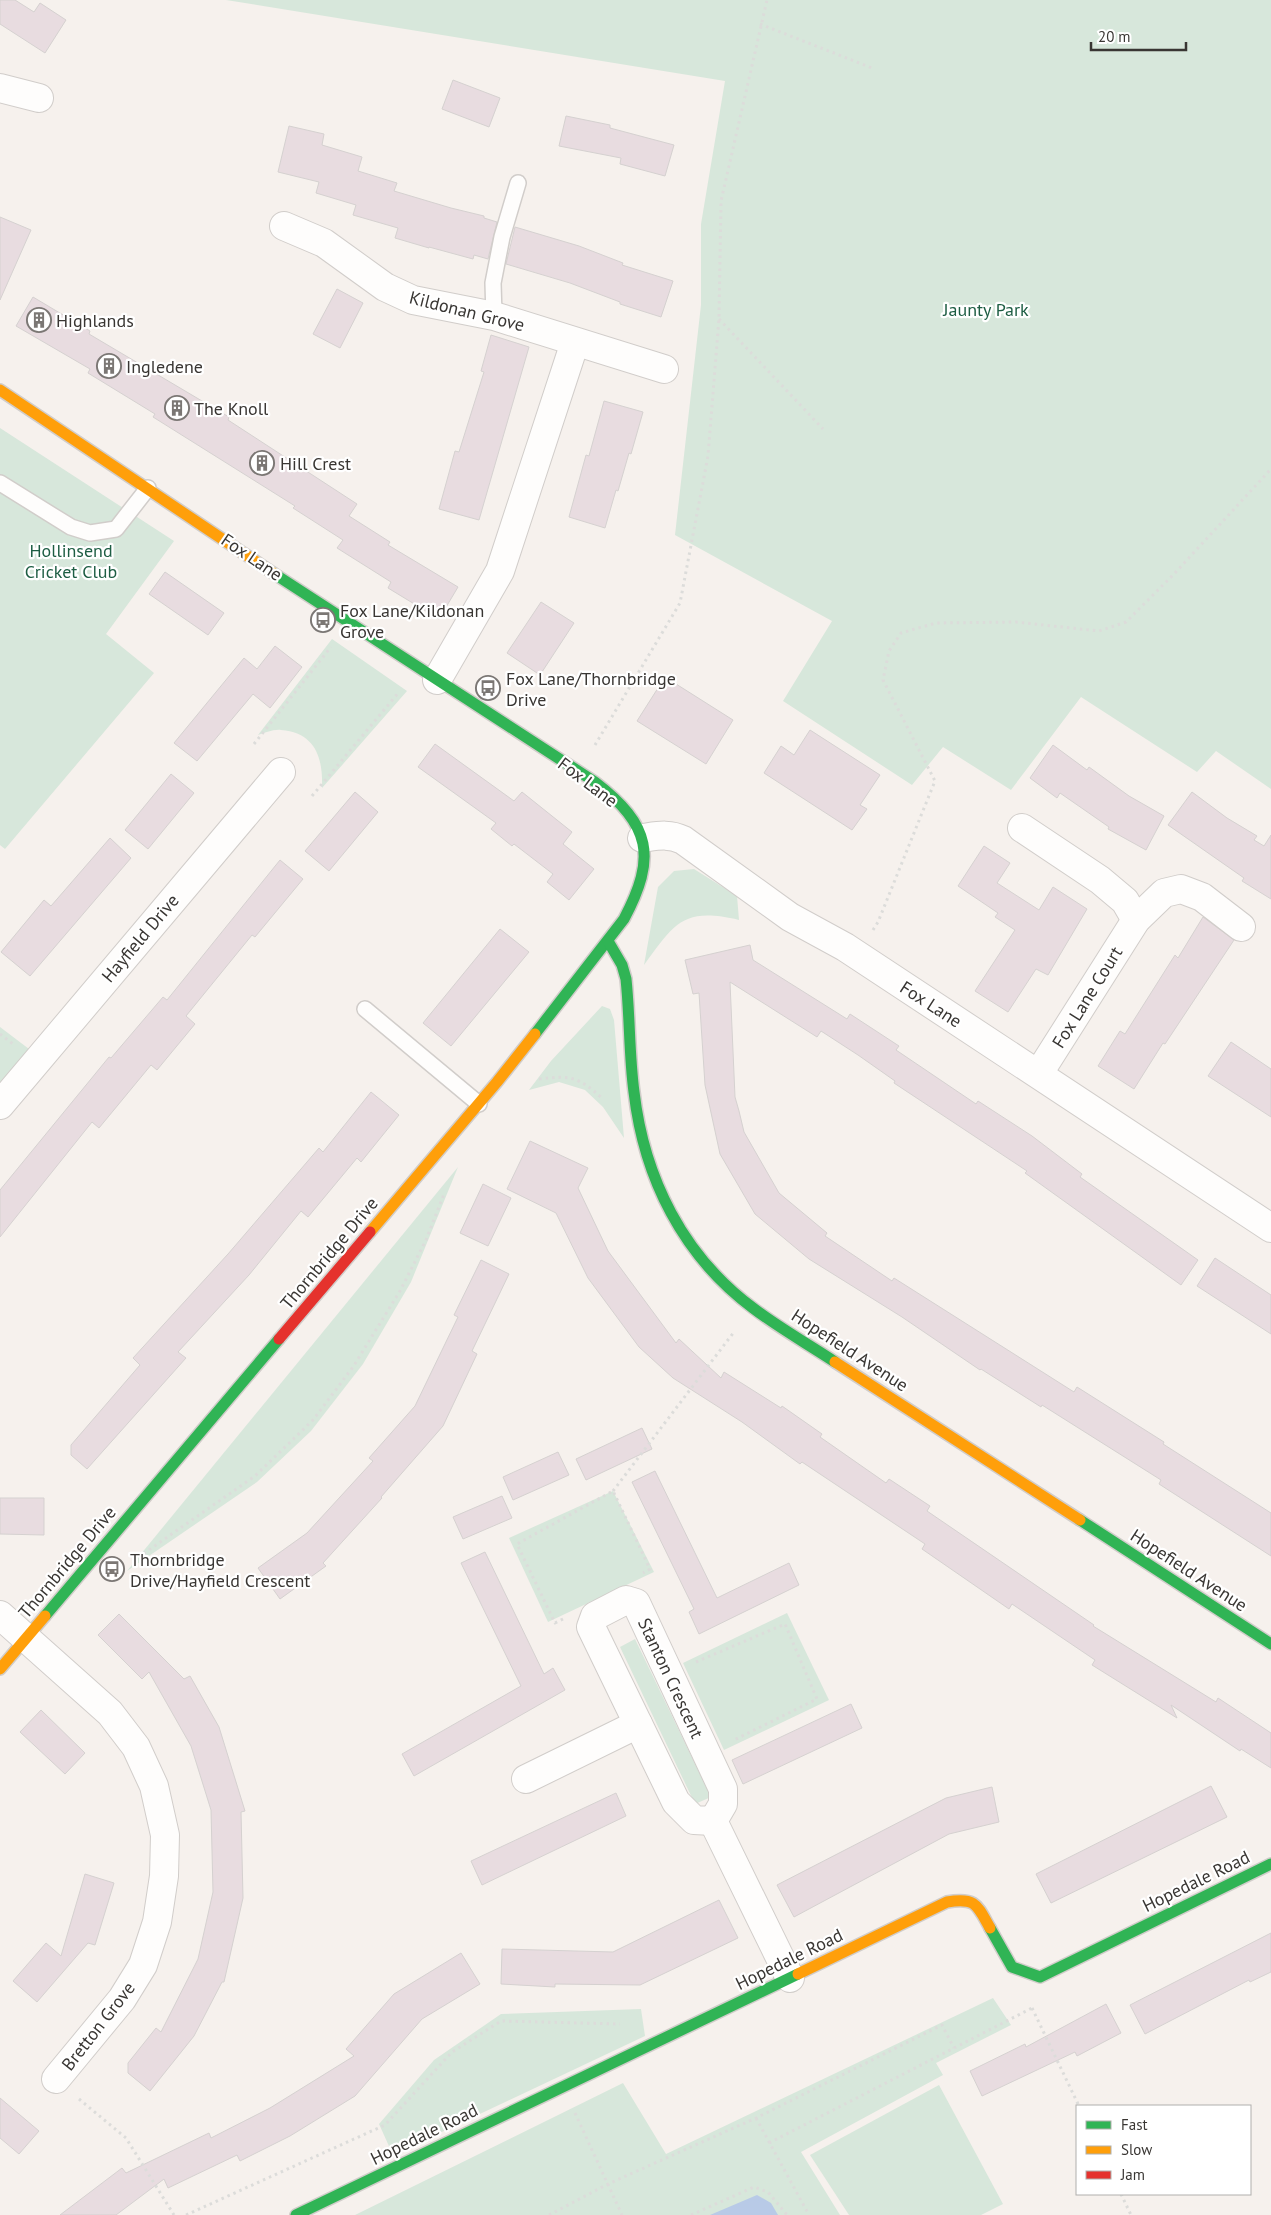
<svg xmlns="http://www.w3.org/2000/svg" width="1271" height="2215" viewBox="0 0 1271 2215" font-family="'PT Sans',sans-serif">
  <rect width="100%" height="100%" fill="#f6f1ed"/>
  <g fill="#d7e7db">
    <path d="M226,0H1271V789L1216,751L1197,772L1081,697L1011,790L943,747L912,785L783,701L832,621L675,535L701,305V224L725,81Z"/>
    <path d="M0,428L174,541L106,634L154,673L5,849L0,845Z"/>
    <path d="M332,639L407,691L322,788C323,758 316,733 281,730C274,729 264,733 258,735Z"/>
    <path d="M694,869L737,896L739,920C683,907 675,923 644,965L658,887L674,871Z"/>
    <path d="M602,1006L610,1009L614,1020L624,1138L603,1107L585,1090L559,1082L529,1090L551,1061Z"/>
    <path d="M0,1027L29,1049L0,1086Z"/>
    <path d="M458,1167L411,1282L363,1364L311,1431L257,1482L127,1571Z"/>
    <path d="M613,1491L654,1572L548,1622L509,1538Z"/>
    <path d="M787,1613L829,1700L724,1750L683,1663Z"/>
    <path d="M635,1639L711,1797L695,1804L620,1647Z"/>
    <path d="M993,1998L1011,2025L936,2063L943,2075L801,2152L840,2215H355L623,2083L666,2154Z"/>
    <path d="M641,2009L645,2036L393,2155L379,2124L434,2060L501,2014Z"/>
    <path d="M939,2085L1003,2204L981,2215H849L810,2155Z"/>
  </g>
  <path fill="#b8cae7" d="M757,2195L771,2203L778,2215H710Z"/>
  <g fill="#e8dce0" stroke="#d5d1d0">
    <path d="M0,0H15L34,12L40,3L66,20L45,53L0,24Z"/>
    <path d="M453,80L500,98L489,127L442,109Z"/>
    <path d="M566,116L610,125V128L674,145L665,176L620,164L621,158L559,146Z"/>
    <path d="M289,126L324,134L322,145L362,157L358,171L397,183L394,191L451,208L484,216V218L497,222L488,259L474,255L473,259L429,247V248L395,238L398,228L353,215L356,205L316,193L319,182L278,172Z"/>
    <path d="M0,217L31,230L0,300Z"/>
    <path d="M515,227L579,246L623,263L622,265L673,281L661,317L620,304V302L570,283L506,264Z"/>
    <path d="M337,289L363,303L340,348L313,334Z"/>
    <path d="M33,297L90,331L89,334L229,417L228,420L357,504L349,516L390,542L388,545L458,587L439,619L388,588L391,582L337,548L343,540L293,508L295,506L153,417L155,414L88,373L90,369L16,326Z"/>
    <path d="M491,335L529,347L479,520L439,509L455,451L459,452L484,372L481,371Z"/>
    <path d="M604,401L643,412L631,454L629,453L618,491L616,490L605,528L569,517L586,455L589,456Z"/>
    <path d="M165,572L224,613L208,635L149,594Z"/>
    <path d="M541,602L574,623L540,675L507,653Z"/>
    <path d="M275,646L302,667L270,708L253,694L197,761L174,743L244,658L257,669Z"/>
    <path d="M665,677L733,720L706,764L637,721Z"/>
    <path d="M810,730L880,775L860,805L867,809L852,830L764,773L781,746L794,755Z"/>
    <path d="M435,744L514,801L522,792L572,832L563,844L594,869L569,900L547,882L553,874L514,844L512,846L491,829L496,823L418,767Z"/>
    <path d="M1053,745L1087,770L1089,767L1129,796L1164,816L1146,850L1108,829L1109,827L1060,793L1057,798L1030,778Z"/>
    <path d="M171,774L194,793L148,849L125,830Z"/>
    <path d="M355,792L378,812L329,871L305,851Z"/>
    <path d="M1192,792L1227,818L1257,836L1254,840L1264,846L1271,835V899L1242,881L1244,878L1168,825Z"/>
    <path d="M110,838L131,858L30,976L1,952L44,900L51,906Z"/>
    <path d="M984,846L1010,863L997,883L1039,910L1053,887L1087,909L1048,975L1036,969L1008,1012L975,991L1015,930L995,917L998,913L958,886Z"/>
    <path d="M280,860L303,879L255,937L252,935L186,1016L195,1024L157,1070L151,1065L99,1128L92,1122L0,1237V1190L109,1057L111,1058L163,997L167,1000Z"/>
    <path d="M1203,917L1234,940L1165,1044L1163,1043L1134,1089L1098,1066L1120,1031L1125,1034L1175,955L1178,958Z"/>
    <path d="M500,929L529,952L451,1046L423,1023Z"/>
    <path d="M750,945L753,960L847,1019L850,1014L899,1046L896,1050L976,1104L978,1101L1032,1136L1082,1174L1080,1177L1198,1260L1181,1285L1025,1173L1027,1171L894,1083L895,1081L858,1055L821,1031L817,1037L730,982L735,1097L739,1111L744,1132L779,1193L827,1233L825,1236L892,1281L894,1278L1074,1392L1077,1387L1164,1442L1163,1444L1271,1513V1556L1159,1484L1161,1480L1042,1405L1041,1407L981,1369L980,1370L902,1317L809,1259L755,1214L720,1154L705,1085L699,993L693,994L685,960Z"/>
    <path d="M1231,1042L1271,1069V1117L1208,1076Z"/>
    <path d="M371,1092L399,1115L361,1162L357,1158L308,1217L301,1211L249,1275L178,1352L186,1358L87,1469L71,1455V1445L140,1365L133,1358L228,1254L319,1148L323,1152Z"/>
    <path d="M530,1141L588,1168L578,1188L608,1251L676,1343L679,1339L721,1378L724,1372L781,1408L782,1406L822,1434L820,1437L886,1483L889,1479L930,1506L927,1511L1094,1625L1093,1626L1216,1702L1218,1698L1271,1733V1768L1241,1749L1240,1751L1171,1705L1177,1718L1092,1665L1095,1660L1012,1604L1009,1609L922,1549L925,1544L802,1462L800,1464L742,1422L673,1378L639,1347L588,1278L556,1213L507,1189Z"/>
    <path d="M483,1184L511,1198L488,1246L460,1233Z"/>
    <path d="M1215,1258L1271,1295V1334L1197,1286Z"/>
    <path d="M481,1260L509,1274L472,1351L477,1354L443,1426L381,1497L382,1498L323,1563L326,1566L280,1599L258,1568L307,1533L373,1461L369,1458L415,1406L458,1317L454,1315Z"/>
    <path d="M642,1428L652,1449L586,1480L576,1459Z"/>
    <path d="M558,1452L569,1475L513,1500L503,1477Z"/>
    <path d="M655,1471L717,1598L789,1563L799,1585L699,1634L689,1612L694,1609L632,1482Z"/>
    <path d="M502,1496L512,1518L463,1539L453,1517Z"/>
    <path d="M0,1498H44V1535L0,1534Z"/>
    <path d="M485,1552L544,1674L553,1668L565,1690L414,1776L402,1754L521,1686L461,1563Z"/>
    <path d="M119,1614L184,1679L190,1676L219,1727L245,1811L241,1812L243,1898L224,1982H222L194,2036L150,2091L128,2073V2063L156,2028L161,2032L198,1959L213,1892L211,1810L191,1746L149,1672L142,1679L98,1635Z"/>
    <path d="M851,1704L862,1728L743,1784L732,1760Z"/>
    <path d="M41,1710L85,1753L65,1774L20,1732Z"/>
    <path d="M1211,1786L1227,1817L1051,1903L1036,1874Z"/>
    <path d="M992,1787L999,1822L949,1834L794,1917L777,1885L946,1798Z"/>
    <path d="M616,1793L626,1816L482,1885L471,1861Z"/>
    <path d="M85,1874L114,1883L95,1945L88,1943L37,2002L13,1981L46,1943L61,1956Z"/>
    <path d="M719,1900L738,1938L640,1985L555,1984V1987L501,1984L502,1949L613,1952Z"/>
    <path d="M1271,1933V1972L1250,1982L1249,1980L1145,2034L1130,2005Z"/>
    <path d="M461,1953L480,1984L422,2019L355,2096L290,2136L240,2161L237,2155L168,2188L164,2179L116,2215H60L122,2168L126,2173L209,2133L211,2138L270,2108L354,2056L346,2049L394,1994Z"/>
    <path d="M1106,2004L1121,2033L1077,2056L1075,2052L982,2096L970,2071L1025,2044L1026,2047Z"/>
    <path d="M0,2098L39,2131L19,2154L0,2138Z"/>
  </g>
  <g fill="none" stroke-linecap="round" stroke-linejoin="round">
    <defs>
      <g id="lane">
        <path d="M494,316L493,283L502,237L518,183"/>
        <path d="M0,483L71,527L90,533L116,529L148,488"/>
        <path d="M365,1009L479,1104"/>
      </g>
      <g id="street">
        <path d="M0,88L39,98"/>
        <path d="M284,226L324,243L385,287L413,300L494,316L664,369"/>
        <path d="M437,680L500,571L575,342"/>
        <path d="M1022,828L1100,880L1125,901L1136,920"/>
        <path d="M642,838C657,836 669,833 683,840L790,917L845,947L1271,1228"/>
        <path d="M1039,1073L1136,920L1164,893L1181,889L1202,897L1241,927"/>
        <path d="M0,1105L281,772"/>
        <path d="M626,1600L636,1603L723,1789V1804L713,1821L694,1820L676,1802L591,1627L595,1616Z"/>
        <path d="M0,1615L110,1713L136,1747L154,1786L165,1835L164,1876L157,1922L143,1965L122,1999L56,2079"/>
        <path d="M526,1779L638,1724"/>
        <path d="M713,1821L790,1978"/>
      </g>
      <g id="fast">
        <path d="M273,573L595,782C651,825 657,857 624,919L535,1034"/>
        <path d="M608,941L622,965L626,979C630,1017 629,1055 634,1092C644,1178 683,1256 753,1308C779,1328 808,1344 835,1362"/>
        <path d="M1080,1520L1271,1644"/>
        <path d="M45,1616L279,1339"/>
        <path d="M990,1928L1012,1967L1040,1977L1271,1864"/>
        <path d="M296,2215L798,1974"/>
      </g>
      <g id="slow">
        <path d="M0,390L273,573"/>
        <path d="M370,1232L497,1082L535,1034"/>
        <path d="M835,1362L1080,1520"/>
        <path d="M0,1669L45,1616"/>
        <path d="M798,1974L947,1902C976,1897 977,1905 990,1928"/>
      </g>
      <path id="jam" d="M279,1339L370,1232"/>
    </defs>
    <use href="#lane" stroke="#d1cdca" stroke-width="18"/>
    <use href="#street" stroke="#d1cdca" stroke-width="30"/>
    <use href="#fast" stroke="#d1cdca" stroke-width="14"/>
    <use href="#slow" stroke="#d1cdca" stroke-width="14"/>
    <use href="#jam" stroke="#d1cdca" stroke-width="14"/>
    <g stroke="#dcdcda" stroke-width="3" stroke-dasharray="2.5 4" stroke-linecap="butt">
      <path d="M760,24L872,68"/>
      <path d="M719,319L823,429"/>
      <path d="M254,744L331,647"/>
      <path d="M595,745L680,603L708,456L719,318L721,201L767,0"/>
      <path d="M312,796L399,692"/>
      <path d="M873,930L878,922L935,781L883,680L889,651L901,633L936,623L1016,622L1099,631L1126,622L1174,574L1271,469"/>
      <path d="M0,1034L13,1044"/>
      <path d="M539,1079C571,1075 579,1077 603,1099"/>
      <path d="M613,1491L734,1332"/>
      <path d="M133,1561L255,1476L313,1420L353,1367L400,1291L426,1240L444,1194"/>
      <path d="M563,1619L555,1623L517,1544L613,1491L650,1569L643,1573"/>
      <path d="M696,1662L785,1624L817,1699L734,1740"/>
      <path d="M1032,2008L1079,2106"/>
      <path d="M79,2099L126,2138L174,2215"/>
      <path d="M575,2113L622,2215"/>
      <path d="M756,2118L809,2215"/>
      <path d="M769,2143L1032,2008"/>
      <path d="M1121,2194L1131,2215"/>
      <path d="M186,2215L385,2125L452,2052L501,2021L620,2024"/>
      <path d="M549,2215L608,2184L756,2118L942,2025L954,2048"/>
      <path d="M691,2215L754,2187L768,2192L787,2215"/>
    </g>
    <use href="#lane" stroke="#fefdfc" stroke-width="15"/>
    <use href="#street" stroke="#fefdfc" stroke-width="28"/>
    <use href="#fast" stroke="#30b455" stroke-width="11"/>
    <use href="#slow" stroke="#ff9f0a" stroke-width="11"/>
    <use href="#jam" stroke="#e5322d" stroke-width="11"/>
  </g>
  <defs>
    <symbol id="building-ring" viewBox="-11 -11 22 22"><circle r="9.5" fill="#fff" stroke="#7b7774" stroke-width="1.5"/><path d="M-4-6H4V6H1V3H-1V6H-4ZM-2.5-4.3h1.7v1.8h-1.7ZM.8-4.3h1.7v1.8H.8ZM-2.5-1h1.7V.8h-1.7ZM.8-1h1.7V.8H.8Z" fill="#7b7774"/></symbol>
    <symbol id="bus-ring" viewBox="-11 -11 22 22"><circle r="9.5" fill="#fff" stroke="#7b7774" stroke-width="1.5"/><path d="M-5-6H5V4H4V6H2V4H-2V6H-4V4H-5ZM-3.5-4V0h7V-4ZM-3.5 1.2v1.5H-2V1.2ZM2 1.2v1.5H3.5V1.2Z" fill="#7b7774"/></symbol>
  </defs>
  <g fill-rule="evenodd">
    <use href="#building-ring" x="25" y="306" width="28" height="28"/>
    <use href="#building-ring" x="95" y="352" width="28" height="28"/>
    <use href="#building-ring" x="163" y="394" width="28" height="28"/>
    <use href="#building-ring" x="248" y="449" width="28" height="28"/>
    <use href="#bus-ring" x="309" y="606" width="28" height="28"/>
    <use href="#bus-ring" x="474" y="674" width="28" height="28"/>
    <use href="#bus-ring" x="98" y="1555" width="28" height="28"/>
  </g>
  <g text-anchor="middle" dominant-baseline="central" stroke-width="4.5" stroke-linejoin="round" paint-order="stroke">
    <g font-size="18" fill="#1d5d43" stroke="#fff">
      <text x="986" y="309">Jaunty Park</text>
      <text x="71" y="550">Hollinsend<tspan x="71" dy="21">Cricket Club</tspan></text>
    </g>
    <g font-size="18" fill="#393633" stroke="#fff">
      <text transform="translate(467 311) rotate(14)">Kildonan Grove</text>
      <text transform="translate(252 557) rotate(34)">Fox Lane</text>
      <text transform="translate(588 782) rotate(37)">Fox Lane</text>
      <text transform="translate(140 938) rotate(-50)">Hayfield Drive</text>
      <text transform="translate(1087 997) rotate(-58)">Fox Lane Court</text>
      <text transform="translate(931 1004) rotate(33)">Fox Lane</text>
      <text transform="translate(329 1253) rotate(-50)">Thornbridge Drive</text>
      <text transform="translate(850 1350) rotate(33)">Hopefield Avenue</text>
      <text transform="translate(67 1562) rotate(-50)">Thornbridge Drive</text>
      <text transform="translate(1189 1570) rotate(33)">Hopefield Avenue</text>
      <text transform="translate(671 1678) rotate(65)">Stanton Crescent</text>
      <text transform="translate(1196 1881) rotate(-26)">Hopedale Road</text>
      <text transform="translate(789 1959) rotate(-26)">Hopedale Road</text>
      <text transform="translate(98 2026) rotate(-52)">Bretton Grove</text>
      <text transform="translate(424 2134) rotate(-26)">Hopedale Road</text>
    </g>
    <g font-size="18" fill="#393633" stroke="#fff" text-anchor="start">
      <text x="56" y="320">Highlands</text>
      <text x="126" y="366">Ingledene</text>
      <text x="194" y="408">The Knoll</text>
      <text x="280" y="463">Hill Crest</text>
      <text x="340" y="610">Fox Lane/Kildonan<tspan x="340" dy="21">Grove</tspan></text>
      <text x="506" y="678">Fox Lane/Thornbridge<tspan x="506" dy="21">Drive</tspan></text>
      <text x="130" y="1559">Thornbridge<tspan x="130" dy="21">Drive/Hayfield Crescent</tspan></text>
    </g>
  </g>
  <rect x="1076" y="2105" width="175" height="90" fill="#ffffff" stroke="#b0afad"/>
  <rect x="1086" y="2121" width="25" height="8" fill="#30b455" stroke="#b0afad"/>
  <text x="1121" y="2130" font-size="15" fill="#393633">Fast</text>
  <rect x="1086" y="2146" width="25" height="8" fill="#ff9f0a" stroke="#b0afad"/>
  <text x="1121" y="2155" font-size="15" fill="#393633">Slow</text>
  <rect x="1086" y="2171" width="25" height="8" fill="#e5322d" stroke="#b0afad"/>
  <text x="1121" y="2180" font-size="15" fill="#393633">Jam</text>
  <path d="M1091 42v8h95v-8" fill="none" stroke="#393633" stroke-width="2.5"/>
  <text x="1098" y="42" font-size="15" fill="#393633" stroke="#ffffff" stroke-width="4" paint-order="stroke">20 m</text>
</svg>
